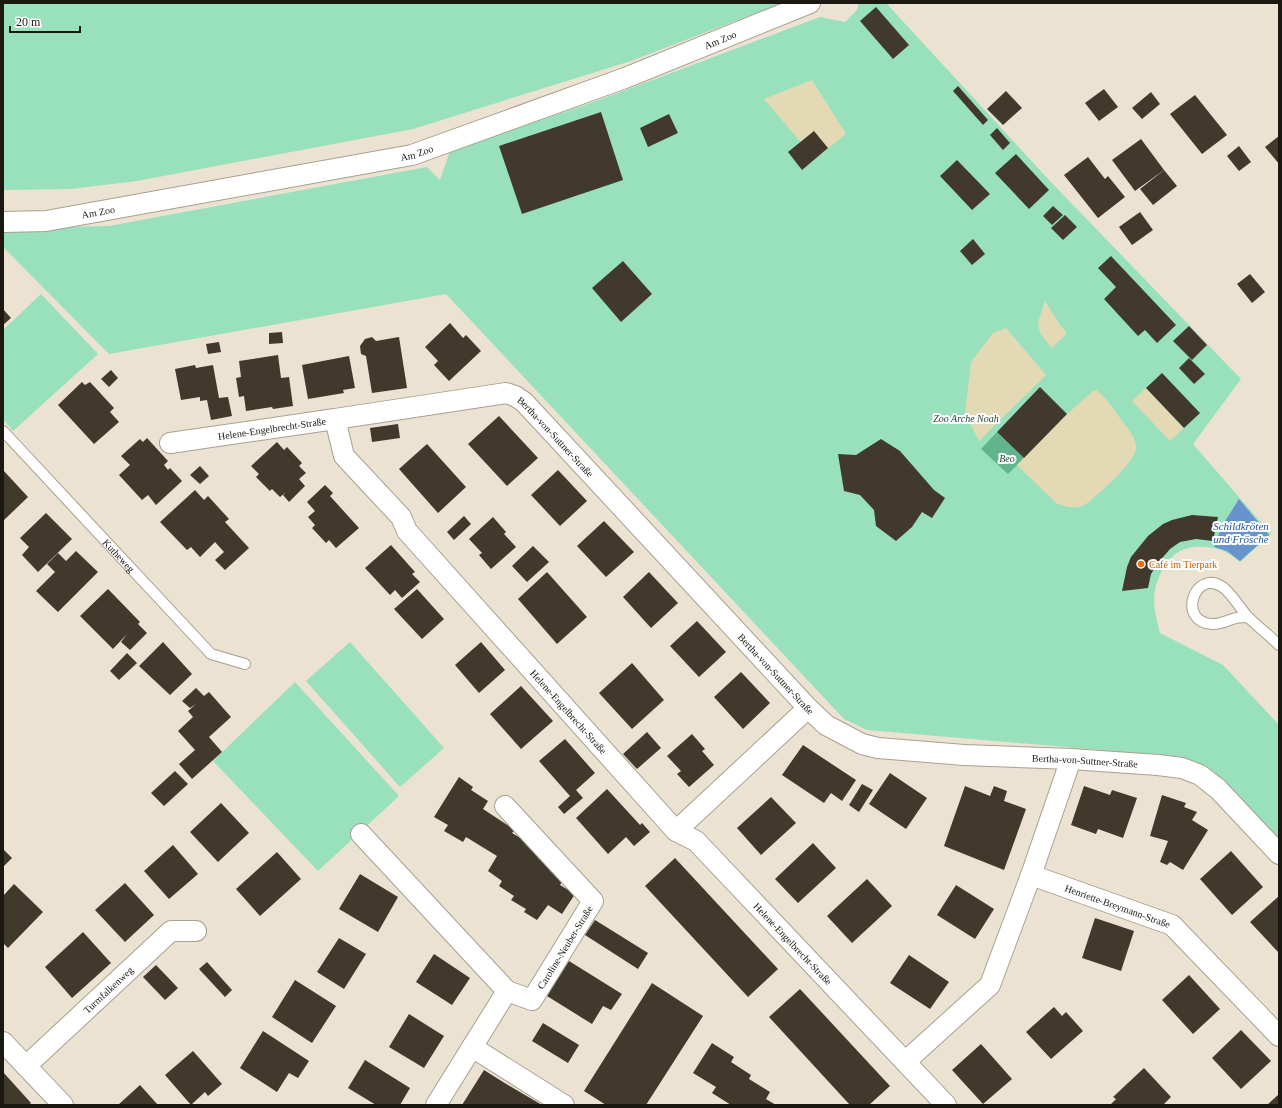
<svg xmlns="http://www.w3.org/2000/svg" width="1282" height="1108" viewBox="0 0 1282 1108" font-family="Georgia,serif">
  <rect width="100%" height="100%" fill="#ebe2d2"/>
  <g fill="#98e1bc">
    <path d="M3,3H782L631,61L413,129L137,181L71,189L3,190Z"/>
    <path d="M859,3H886L1049,180L1241,379L1193,444L1271,534L1240,562C1236,559 1232,555 1227,553C1213,545 1187,544 1174,555C1164,564 1157,578 1155,590C1152,605 1157,620 1160,633L1223,665L1279,725V839L1221,778L1181,757L867,730L844,719L446,294L109,354L3,247V228L109,226L427,167L440,180L450,151L602,99L820,17L845,22L857,10Z"/>
    <path d="M41,294L98,354L13,431L3,419V330Z"/>
    <path d="M350,642L444,748L400,787L306,681Z"/>
    <path d="M295,682L399,796L318,871L213,761Z"/>
  </g>
  <path fill="#62b48d" d="M997,432L1024,458L1008,474L981,449Z"/>
  <g fill="#e3dab5">
    <path d="M812,80L846,134L815,159L764,99Z"/>
    <path d="M1045,301L1060,325L1067,333L1052,348C1034,326 1036,328 1045,301Z"/>
    <path d="M1006,328L1046,375L979,441L965,413L971,362L993,333Z"/>
    <path d="M1146,388L1184,428L1170,441L1132,401Z"/>
    <path d="M1096,390C1106,397 1113,408 1120,418C1126,426 1136,437 1136,447C1137,461 1100,492 1089,502C1078,510 1068,508 1056,503L1017,465L1067,414L1093,391Z"/>
  </g>
  <path fill="#6893cd" d="M1239,499L1269,535L1240,561L1227,551L1214,547L1222,526Z"/>
  <g fill="#40392c">
    <path d="M876,7L909,45L893,59L860,21Z"/>
    <path d="M958,86L988,120L983,125L953,91Z"/>
    <path d="M1104,89L1118,107L1099,121L1085,103Z"/>
    <path d="M1006,91L1022,108L1003,125L987,109Z"/>
    <path d="M1151,92L1160,104L1142,119L1132,108Z"/>
    <path d="M1195,95L1227,135L1202,154L1170,114Z"/>
    <path d="M601,112L623,180L522,214L499,146Z"/>
    <path d="M669,114L678,133L648,147L640,128Z"/>
    <path d="M997,128L1010,143L1003,150L990,135Z"/>
    <path d="M814,131L828,148L802,170L788,152Z"/>
    <path d="M1279,136V164L1265,147Z"/>
    <path d="M1141,139L1164,170L1135,191L1112,160Z"/>
    <path d="M1239,146L1251,162L1239,171L1227,156Z"/>
    <path d="M1016,154L1049,190L1029,209L995,173Z"/>
    <path d="M1088,157L1105,179L1108,176L1125,197L1098,218L1064,175Z"/>
    <path d="M957,160L990,194L972,210L940,176Z"/>
    <path d="M1164,170L1177,186L1153,205L1140,189Z"/>
    <path d="M1053,206L1063,215L1052,225L1043,216Z"/>
    <path d="M1140,212L1153,230L1132,245L1119,227Z"/>
    <path d="M1065,215L1077,227L1063,240L1051,228Z"/>
    <path d="M973,239L985,254L972,265L960,251Z"/>
    <path d="M1111,256L1176,325L1157,343L1145,330L1138,336L1104,299L1116,287L1098,268Z"/>
    <path d="M623,261L652,294L621,322L592,288Z"/>
    <path d="M1250,274L1265,292L1252,303L1237,284Z"/>
    <path d="M3,309L11,318L3,325Z"/>
    <path d="M450,323L463,338L466,335L481,351L449,381L434,365L438,361L425,347Z"/>
    <path d="M1189,326L1207,345L1192,360L1173,341Z"/>
    <path d="M282,332L283,343L269,344V333Z"/>
    <path d="M372,337L376,341L399,337L407,388L372,393L366,356L361,354L360,346L365,339Z"/>
    <path d="M219,342L221,352L208,354L206,344Z"/>
    <path d="M278,355L281,378L289,377L293,406L273,409L272,407L246,411L244,396L239,397L236,378L241,377L239,361Z"/>
    <path d="M349,356L355,388L343,390L344,393L308,399L302,365Z"/>
    <path d="M1189,358L1205,374L1194,384L1179,368Z"/>
    <path d="M195,365L196,368L213,365L219,398L228,397L232,416L211,420L207,400L200,401V397L181,400L175,369Z"/>
    <path d="M111,370L118,378L109,387L101,379Z"/>
    <path d="M1162,373L1200,413L1184,428L1146,388Z"/>
    <path d="M82,382L85,385L90,382L114,408L110,412L119,422L94,444L58,405Z"/>
    <path d="M1040,387L1067,414L1024,458L997,432Z"/>
    <path d="M499,416L538,458L507,486L468,444Z"/>
    <path d="M398,424L400,438L372,442L370,428Z"/>
    <path d="M147,438L168,461L164,465L168,470L170,468L182,481L156,505L148,495L142,500L119,475L130,465L121,456L140,439L143,442Z"/>
    <path d="M881,439L900,451L934,490L945,498L932,518L922,512L912,527L896,541L876,526L874,510L860,495L844,491L838,454L856,455Z"/>
    <path d="M277,442L284,450L287,447L302,463L299,466L306,473L299,479L305,486L289,502L283,495L286,492L280,497L272,489L270,491L256,477L259,474L251,466Z"/>
    <path d="M427,444L466,487L438,513L399,469Z"/>
    <path d="M200,466L209,476L200,484L190,475Z"/>
    <path d="M3,470L28,497L3,521Z"/>
    <path d="M558,470L587,501L560,526L531,495Z"/>
    <path d="M325,485L333,493L330,496L359,528L336,548L329,540L326,543L312,528L315,525L308,517L315,511L307,502Z"/>
    <path d="M195,490L204,500L208,496L229,519L225,522L249,548L225,570L215,560L224,552L215,542L200,557L191,547L187,550L160,522Z"/>
    <path d="M46,513L72,539L38,572L22,555L29,547L20,538Z"/>
    <path d="M1192,515L1218,517L1213,541L1196,539L1180,542L1170,549L1158,563L1151,574L1148,588L1122,591L1127,567L1131,557L1148,536L1163,524L1172,520Z"/>
    <path d="M464,516L471,524L454,540L447,532Z"/>
    <path d="M493,517L506,532L504,534L516,547L491,569L479,555L482,553L469,539Z"/>
    <path d="M604,521L634,552L606,577L577,546Z"/>
    <path d="M391,545L415,572L412,574L420,582L402,598L395,590L390,595L365,568Z"/>
    <path d="M533,546L549,562L527,582L512,566Z"/>
    <path d="M76,551L98,572L58,612L36,591L55,572L47,564L58,553L66,561Z"/>
    <path d="M547,572L587,617L557,644L518,599Z"/>
    <path d="M649,572L678,603L651,628L623,597Z"/>
    <path d="M108,589L140,622L138,624L147,633L130,650L121,642L127,634L113,649L80,616Z"/>
    <path d="M417,589L444,619L422,639L394,609Z"/>
    <path d="M697,621L726,652L699,677L670,646Z"/>
    <path d="M163,642L192,674L170,695L139,666Z"/>
    <path d="M481,642L505,670L479,693L455,665Z"/>
    <path d="M127,653L137,663L119,680L110,671Z"/>
    <path d="M632,663L664,700L632,729L599,693Z"/>
    <path d="M741,672L770,703L743,729L714,697Z"/>
    <path d="M521,686L553,721L521,749L490,714Z"/>
    <path d="M196,688L204,696L209,692L231,717L209,737L222,752L192,779L179,764L195,750L178,731L193,717L188,711L196,704L190,708L182,701Z"/>
    <path d="M647,732L661,748L637,769L623,754Z"/>
    <path d="M692,734L705,749L702,751L714,765L689,787L677,774L681,771L667,756Z"/>
    <path d="M565,739L595,773L576,790L583,798L564,814L558,807L570,796L539,761Z"/>
    <path d="M803,745L856,780L842,801L831,793L824,803L782,775Z"/>
    <path d="M175,771L188,784L164,806L151,793Z"/>
    <path d="M890,773L927,798L906,829L869,804Z"/>
    <path d="M459,777L473,787L471,790L488,801L483,809L515,830L512,833L527,842L526,845L540,854L538,858L552,868L550,871L563,880L560,885L575,894L562,914L548,905L537,920L524,912L526,909L511,900L514,896L499,886L502,881L488,871L497,856L466,837L463,842L444,831L448,825L434,817Z"/>
    <path d="M862,784L873,790L859,812L849,805Z"/>
    <path d="M965,786L990,796L994,786L1007,791L1004,801L1026,809L1004,870L944,846Z"/>
    <path d="M1084,786L1110,795L1112,790L1137,798L1123,838L1098,829L1096,834L1071,825Z"/>
    <path d="M607,789L640,825L642,823L650,832L634,846L626,837L608,854L576,818Z"/>
    <path d="M1162,795L1186,803L1184,807L1197,812L1192,820L1208,830L1183,870L1170,862L1167,865L1160,862L1168,841L1150,836Z"/>
    <path d="M771,797L796,823L761,855L737,828Z"/>
    <path d="M221,803L249,833L218,862L190,832Z"/>
    <path d="M813,843L836,868L798,903L775,879Z"/>
    <path d="M173,845L198,874L169,899L144,871Z"/>
    <path d="M3,849L12,858L3,867Z"/>
    <path d="M1231,851L1263,887L1232,915L1200,879Z"/>
    <path d="M277,852L301,879L260,916L236,889Z"/>
    <path d="M675,858L778,969L748,997L645,886Z"/>
    <path d="M360,874L398,897L378,932L339,909Z"/>
    <path d="M867,879L892,906L852,943L827,916Z"/>
    <path d="M125,883L154,915L125,942L95,910Z"/>
    <path d="M14,884L43,912L8,948L3,943V896Z"/>
    <path d="M956,885L994,909L975,939L937,915Z"/>
    <path d="M1279,896V953L1250,922Z"/>
    <path d="M1095,918L1134,931L1121,971L1082,958Z"/>
    <path d="M595,920L648,953L638,969L585,935Z"/>
    <path d="M83,932L111,963L72,998L45,967Z"/>
    <path d="M339,938L366,954L344,989L317,972Z"/>
    <path d="M434,954L470,978L452,1005L416,982Z"/>
    <path d="M909,955L949,982L930,1009L890,983Z"/>
    <path d="M569,961L622,994L611,1010L603,1006L592,1024L547,996Z"/>
    <path d="M207,962L232,990L225,997L199,969Z"/>
    <path d="M156,965L178,988L165,1000L143,977Z"/>
    <path d="M1189,975L1220,1009L1193,1034L1162,1000Z"/>
    <path d="M295,980L336,1006L312,1043L272,1017Z"/>
    <path d="M652,983L703,1016L646,1105H606L584,1091Z"/>
    <path d="M800,989L890,1086L869,1105H850L769,1017Z"/>
    <path d="M1054,1007L1062,1016L1066,1012L1083,1031L1051,1059L1026,1032Z"/>
    <path d="M409,1014L444,1036L424,1068L389,1047Z"/>
    <path d="M543,1023L579,1045L568,1063L532,1041Z"/>
    <path d="M1241,1030L1271,1061L1241,1089L1212,1058Z"/>
    <path d="M263,1031L309,1061L298,1078L289,1073L277,1092L240,1068Z"/>
    <path d="M712,1043L734,1057L731,1062L751,1075L749,1079L770,1092L766,1099L776,1105H731L712,1093L716,1087L693,1073Z"/>
    <path d="M981,1044L1012,1079L983,1104L952,1070Z"/>
    <path d="M193,1051L222,1084L208,1096L205,1092L191,1105L165,1075Z"/>
    <path d="M365,1060L410,1088L400,1105H376L348,1088Z"/>
    <path d="M1144,1068L1171,1097L1163,1105H1110L1116,1099L1113,1097Z"/>
    <path d="M484,1070L503,1082L542,1105H462Z"/>
    <path d="M3,1072L31,1103L29,1105H3Z"/>
    <path d="M140,1085L158,1105H118Z"/>
    <path d="M1279,1094V1105H1267Z"/>
  </g>
  <g fill="none" stroke-linecap="round" stroke-linejoin="round">
    <defs>
      <g id="service">
        <path id="s1" d="M3,431L211,654L245,664"/>
        <path d="M1248,617C1244,617 1240,617 1236,618C1228,620 1220,625 1212,624C1177,622 1194,570 1221,586C1230,591 1240,608 1247,616C1257,626 1269,635 1279,645"/>
      </g>
      <g id="minor">
        <path id="s2" d="M3,222L46,221L412,155L625,78L810,3"/>
        <path id="s3" d="M335,419L506,393L515,396L524,402L808,708L826,725L862,744L878,748L964,755L1071,759L1158,765L1182,768L1200,775L1218,789L1279,854"/>
        <path id="s4" d="M170,443L335,419L344,456L401,517L407,531L676,831L696,841L946,1105"/>
        <path d="M676,831L808,708"/>
        <path d="M361,834L507,991"/>
        <path id="s5" d="M1031,875L1172,925L1279,1036"/>
        <path d="M3,1042L63,1105"/>
        <path d="M472,1047L564,1105"/>
        <path d="M906,1061L990,985L1031,875L1071,759"/>
        <path id="s6" d="M26,1066L171,931H196"/>
        <path id="s7" d="M436,1105L507,991L532,1000L593,901L505,806"/>
      </g>
    </defs>
    <use href="#service" stroke="#a8a090" stroke-width="12"/>
    <use href="#minor" stroke="#a8a090" stroke-width="22"/>
    <use href="#service" stroke="#fff" stroke-width="10"/>
    <use href="#minor" stroke="#fff" stroke-width="20"/>
  </g>
  <circle fill="#e8710a" stroke="#fff" stroke-width="1.5" cx="1141" cy="564" r="4"/>
  <g text-anchor="middle" dominant-baseline="central" stroke-width="4" stroke-linejoin="round" paint-order="stroke">
    <g font-size="10" fill="#1b1812" stroke="#fff">
      <text stroke="none"><textPath href="#s2" startOffset="744">Am Zoo</textPath></text>
      <text stroke="none"><textPath href="#s2" startOffset="420">Am Zoo</textPath></text>
      <text stroke="none"><textPath href="#s2" startOffset="96">Am Zoo</textPath></text>
      <text stroke="none"><textPath href="#s4" startOffset="103">Helene-Engelbrecht-Straße</textPath></text>
      <text stroke="none"><textPath href="#s3" startOffset="240">Bertha-von-Suttner-Straße</textPath></text>
      <text stroke="none"><textPath href="#s1" startOffset="170">Kutheweg</textPath></text>
      <text stroke="none"><textPath href="#s3" startOffset="564">Bertha-von-Suttner-Straße</textPath></text>
      <text stroke="none"><textPath href="#s4" startOffset="546">Helene-Engelbrecht-Straße</textPath></text>
      <text stroke="none"><textPath href="#s3" startOffset="900">Bertha-von-Suttner-Straße</textPath></text>
      <text stroke="none"><textPath href="#s5" startOffset="92">Henriette-Breymann-Straße</textPath></text>
      <text stroke="none"><textPath href="#s4" startOffset="870">Helene-Engelbrecht-Straße</textPath></text>
      <text stroke="none"><textPath href="#s7" startOffset="223">Caroline-Neuber-Straße</textPath></text>
      <text stroke="none"><textPath href="#s6" startOffset="112">Turmfalkenweg</textPath></text>
    </g>
    <g font-size="10" font-style="italic" fill="#1b3f2e" stroke="#fff">
      <text x="966" y="418">Zoo Arche Noah</text>
      <text x="1007" y="458">Beo</text>
    </g>
    <g font-size="10" fill="#c56008" stroke="#fff" text-anchor="start">
      <text x="1149" y="564">Café im Tierpark</text>
    </g>
    <g font-size="11" font-style="italic" fill="#1c539b" stroke="#fff">
      <text x="1241" y="526">Schildkröten<tspan x="1241" dy="13">und Frösche</tspan></text>
    </g>
  </g>
  <rect width="1282" height="1108" fill="none" stroke="#1b1812" stroke-width="8"/>
  <path d="M10 26v6h70v-6" fill="none" stroke="#1b1812" stroke-width="2"/>
  <text x="16" y="26" font-size="12" fill="#1b1812" stroke="#ffffff" stroke-width="3" paint-order="stroke">20 m</text>
</svg>
